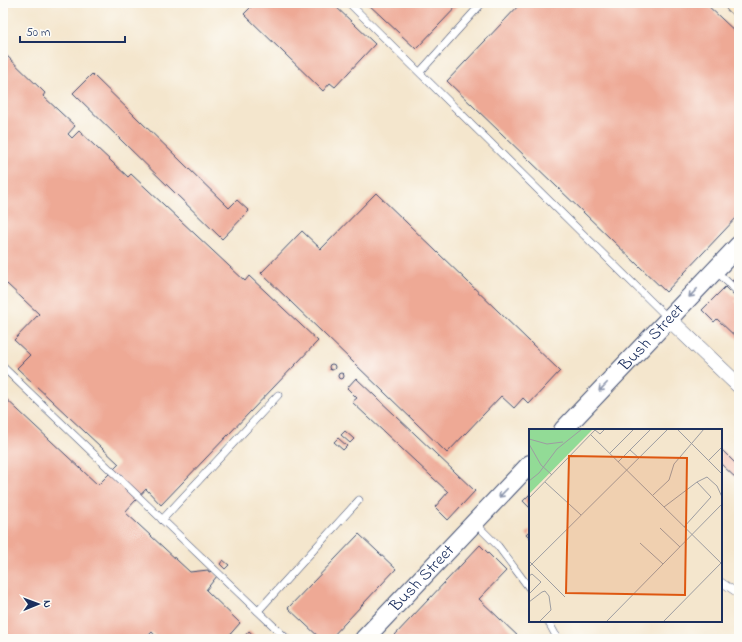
<svg xmlns="http://www.w3.org/2000/svg" width="742" height="642" viewBox="0 0 742 642" font-family="'Indie Flower',sans-serif">
  <rect width="100%" height="100%" fill="#fdfcf7"/>
  <filter id="ink" filterUnits="userSpaceOnUse"><feTurbulence type="fractalNoise" baseFrequency=".025" numOctaves="2"/><feDisplacementMap in="SourceGraphic" scale="8" xChannelSelector="R" yChannelSelector="G"/><feConvolveMatrix kernelMatrix="1 2 1 2 8 2 1 2 1" color-interpolation-filters="sRGB"/></filter>
  <filter id="wash" filterUnits="userSpaceOnUse"><feTurbulence type="fractalNoise" baseFrequency=".012" numOctaves="4" result="noise"/><feDisplacementMap in="SourceGraphic" scale="16" xChannelSelector="R" yChannelSelector="G"/><feGaussianBlur stdDeviation="0.9" result="paint"/><feColorMatrix in="noise" values="0 0 0 0 0 0 0 0 0 0 0 0 0 0 0 0 0 1.4 0 .05"/><feComposite in="paint" operator="in"/></filter>
  <g filter="url(#wash)">
    <rect width="100%" height="100%" fill="#f4e6cd"/>
    <g id="blocks">
      <g fill="#eea995">
        <path d="M246,3H332L375,44L335,87L330,83L323,91L244,14L251,7Z"/>
        <path d="M367,3H460L416,49Z"/>
        <path d="M521,3H705L739,35V215L666,292L447,81Z"/>
        <path d="M3,52L45,93L43,96L75,126L68,134L72,138L79,131L128,177L131,174L245,281L249,276L318,341L161,505L146,489L125,512L190,572L208,570L209,572L212,571L217,576L206,590L240,623L226,639H158L152,632L145,639H3V396L98,485L119,464L17,368L30,355L14,340L39,314L7,284L3,288Z"/>
        <path d="M92,74L229,208L237,200L249,211L222,239L73,93Z"/>
        <path d="M376,193L560,371L529,404L523,398L514,408L501,396L447,453L261,273L302,231L321,249Z"/>
        <path d="M739,274V289L731,282Z"/>
        <path d="M725,287L737,299L735,301L739,305V340L717,319L714,322L702,310Z"/>
        <circle cx="332" cy="367" r="3"/>
        <circle cx="341" cy="376" r="3"/>
        <path d="M356,378L475,491L448,520L435,507L448,492L352,402L357,398L347,388Z"/>
        <path d="M345,431L354,439L350,443L341,435Z"/>
        <path d="M338,438L347,446L343,450L334,442Z"/>
        <path d="M721,449L739,467V481L721,464Z"/>
        <path d="M530,494V508L523,501Z"/>
        <path d="M530,530V538L526,534Z"/>
        <path d="M359,534L396,569L330,639H321L288,608Z"/>
        <path d="M480,545L506,571L479,599L521,639H397L394,636Z"/>
        <path d="M223,560L229,565L225,569L220,564Z"/>
        <path d="M249,631L258,639H242Z"/>
      </g>
    </g>
  </g>
  <g filter="url(#ink)">
    <use href="#blocks" fill-opacity="0" stroke="#3c4a6f" stroke-width="1"/>
    <g fill="none" stroke-linecap="round" stroke-linejoin="round">
      <defs>
        <g id="service">
          <path d="M349,3L669,319"/>
          <path d="M420,72L482,3"/>
          <path d="M716,271L739,293"/>
          <path d="M3,367L287,639"/>
          <path d="M162,520L278,395"/>
          <path d="M475,523L498,546L530,589"/>
          <path d="M721,582L739,594"/>
          <path d="M258,611L359,500"/>
          <path d="M548,621L555,634L559,639"/>
        </g>
        <path id="minor" d="M669,319L739,386"/>
        <g id="tertiary">
          <path id="s1" d="M563,430L739,245"/>
          <path id="s2" d="M364,639L530,464"/>
        </g>
        <path id="secondary" d="M735,3L739,6"/>
      </defs>
      <use href="#service" stroke="#3c4a6f" stroke-width="8"/>
      <use href="#minor" stroke="#3c4a6f" stroke-width="16"/>
      <use href="#tertiary" stroke="#3c4a6f" stroke-width="20"/>
      <use href="#secondary" stroke="#3c4a6f" stroke-width="22"/>
      <use href="#service" stroke="#fff" stroke-width="7"/>
      <use href="#minor" stroke="#fff" stroke-width="15"/>
      <use href="#tertiary" stroke="#fff" stroke-width="18"/>
      <use href="#secondary" stroke="#fbe6c3" stroke-width="21"/>
    </g>
    <defs><path id="oneway-shaft" d="M-6 0H5M1.5-3L5.5 0L1.5 3" fill="none" stroke-width="1.6" stroke-linecap="round" stroke-linejoin="round"/></defs>
    <g stroke="#8d97ae">
      <use href="#oneway-shaft" transform="translate(693 293) rotate(134)"/>
      <use href="#oneway-shaft" transform="translate(603 387) rotate(134)"/>
      <use href="#oneway-shaft" transform="translate(503 493) rotate(134)"/>
    </g>
  </g>
  <g text-anchor="middle" dominant-baseline="central" stroke-width="3" stroke-linejoin="round" paint-order="stroke">
    <g font-size="17" fill="#1b2f5e" stroke="#fdfcf7">
      <text stroke="none"><textPath href="#s1" startOffset="128">Bush Street</textPath></text>
      <text stroke="none"><textPath href="#s2" startOffset="84">Bush Street</textPath></text>
    </g>
  </g>
  <g transform="translate(529 429)">
    <rect width="193" height="193" fill="#f4e6cd"/>
    <path d="M0,0H64L0,65Z" fill="#92db96"/>
    <path fill="none" stroke="#9d9da1" stroke-width="1" d="M148,0L193,45M66,1L71,5L76,0M62,6L193,135M0,10L18,15L34,13M0,15L12,36L23,46M101,21L110,29M81,24L105,0M179,32L193,18M89,33L122,0M0,52L10,44L28,20L53,0M16,53L52,86M168,53L178,48L188,57L193,68M124,66L140,51L145,35L175,0M0,69L67,0M135,78L168,53L182,68L155,98M131,99L151,118M111,114L134,135M0,132L36,168M0,138L139,0M0,147L3,145L12,153L0,165M0,173L13,163L16,162L20,167L22,181L10,193M77,193L193,75M134,193L193,133"/>
    <path fill="#de5710" fill-opacity="0.15" stroke="#de5710" stroke-width="2" d="M40,27L158,29L156,166L37,164Z"/>
    <rect width="193" height="193" fill="none" stroke="#1b2f5e" stroke-width="2"/>
  </g>
  <rect width="742" height="642" fill="none" stroke="#fdfcf7" stroke-width="16"/>
  <g transform="translate(38 604) rotate(89)" stroke="#fdfcf7" stroke-width="3" paint-order="stroke">
  <path d="M0-3L7 15L0 10L-7 15Z" fill="#1b2f5e"/>
  <text y="-6" font-size="11" font-weight="bold" text-anchor="middle" fill="#1b2f5e">N</text>
  </g>
  <path d="M20 36v6h105v-6" fill="none" stroke="#1b2f5e" stroke-width="2"/>
  <text x="26" y="36" font-size="12" fill="#1b2f5e" stroke="#fdfcf7" stroke-width="3" paint-order="stroke">50 m</text>
</svg>
